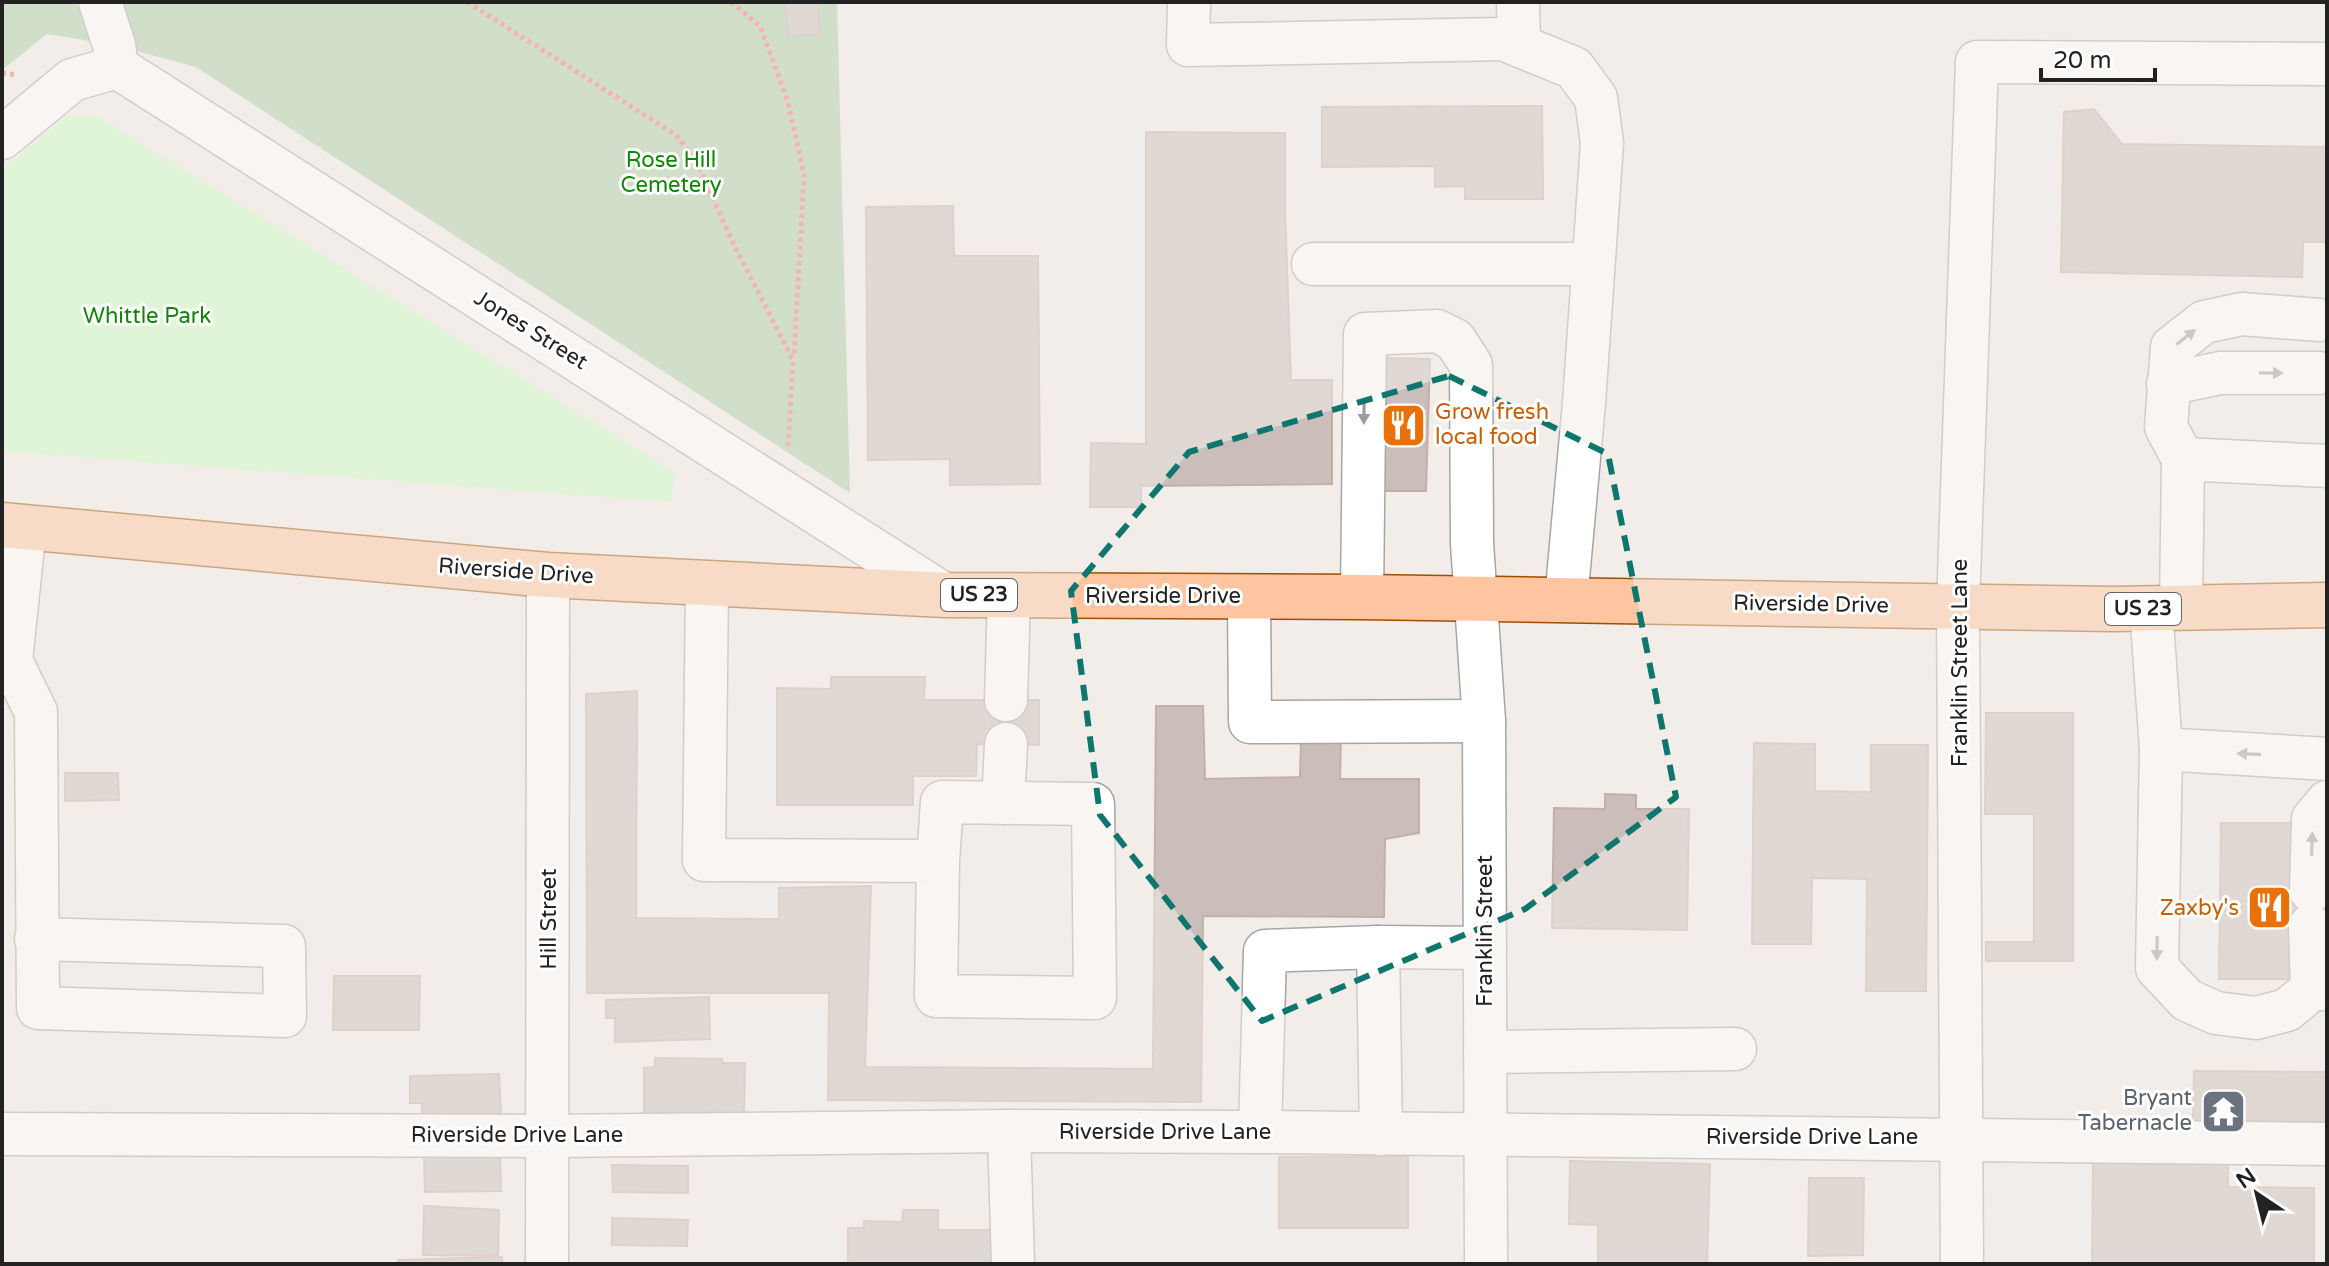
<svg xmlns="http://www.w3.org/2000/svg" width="2329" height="1266" viewBox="0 0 2329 1266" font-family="'Varela Round',sans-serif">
  <rect width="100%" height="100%" fill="#f2ede8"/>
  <path fill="#a8cda7" d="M2,2H837L850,493L196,67L114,45L47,34L2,70Z"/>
  <path fill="#cafdc4" d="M69,115L97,116L676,473L670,502L2,451V170Z"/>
  <g fill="#cbbeba" stroke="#c5b0a9" stroke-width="2">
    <path d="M785,2H818L820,34L788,36Z"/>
    <path d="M1542,106L1543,199H1465V186L1435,187V166L1322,167V107Z"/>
    <path d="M2094,109L2122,144L2327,147V242H2303L2302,277L2061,272L2064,112Z"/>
    <path d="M1146,132L1285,133V210L1291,380H1332V484L1141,486V507H1090L1091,443L1146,444Z"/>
    <path d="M953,206L954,256H1038L1040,484L950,485V459L868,460L866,207Z"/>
    <path d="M1380,358L1430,359L1426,491H1379Z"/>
    <path d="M831,677H925L924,700H1039V745L977,744L976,776H913V805H777V688L831,689Z"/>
    <path d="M637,691L636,918L779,919V888L871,886L865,1067L1153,1069L1156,706H1203L1205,779L1300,777L1301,738H1341L1340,779H1419V833L1385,839L1384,917L1203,916L1201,1102L828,1100L829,993H587L586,694Z"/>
    <path d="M1986,713H2073V961H1986V942H2034V814H1985Z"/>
    <path d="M1754,743L1815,744V791L1871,792V745H1928L1926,991H1866L1867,879L1812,878L1811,944H1752Z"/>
    <path d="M65,773H118L119,800L65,801Z"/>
    <path d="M1605,794L1636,795V809H1689L1687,930L1552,928L1554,808L1605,809Z"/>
    <path d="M2221,823H2291V891L2320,925H2290L2289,979H2219Z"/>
    <path d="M334,976H420L419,1030H333Z"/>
    <path d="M709,997L710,1039L615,1042V1018H606V1000Z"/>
    <path d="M655,1058L722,1059V1063H745L744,1119L644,1118V1068L655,1067Z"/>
    <path d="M2194,1071L2327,1072V1122L2193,1120Z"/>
    <path d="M499,1074L501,1115L422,1116V1103H410V1076Z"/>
    <path d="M500,1152L501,1191L425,1192L424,1153Z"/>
    <path d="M1408,1156V1228H1279V1157Z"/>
    <path d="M1570,1161L1710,1164L1707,1264H1598V1225L1569,1224Z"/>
    <path d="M2093,1161L2228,1163V1187L2314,1188V1264H2092Z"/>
    <path d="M612,1165L688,1166V1193L613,1192Z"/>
    <path d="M1809,1178H1864L1863,1255L1808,1256Z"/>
    <path d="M424,1206L499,1210L498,1256L423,1255Z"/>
    <path d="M903,1210H938V1230H991V1264H848V1228H864V1221L902,1222Z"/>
    <path d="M612,1218L688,1220L687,1246L612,1245Z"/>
    <path d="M502,1257V1264H398V1260Z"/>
  </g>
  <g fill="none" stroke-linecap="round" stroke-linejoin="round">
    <defs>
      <g id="minor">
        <path d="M100,2L114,45L117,67"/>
        <path d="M1189,2L1188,45L1503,39L1574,68L1596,98L1602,143L1584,403L1566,600"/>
        <path d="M1518,2L1519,45"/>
        <path d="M2,138L72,80L117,67L945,595"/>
        <path d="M1313,264H1593"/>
        <path d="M2168,384L2220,373H2319"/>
        <path d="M2183,459L2166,427L2172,347L2204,322L2242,314L2319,320"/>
        <path d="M25,527L11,661L36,712L38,1008L285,1016L284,946L36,939"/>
        <path d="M707,583L704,860L938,861L936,996L1095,998L1093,804L942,802L938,861"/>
        <path d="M1249,596L1250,722L1484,721"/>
        <path d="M1362,597L1365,334L1437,331L1455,340L1471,365L1472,543L1484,721L1486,1264"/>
        <path d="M2151,608L2161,749"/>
        <path d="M2181,608L2183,459L2327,466"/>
        <path d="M1006,700L1009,595"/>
        <path d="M2327,759L2161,749L2157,968L2187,1000L2216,1013L2256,1018L2287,1010L2312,989H2327"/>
        <path d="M1003,803L1006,744"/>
        <path d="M2311,891L2313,819L2327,802"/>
        <path d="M2310,926L2312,989"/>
        <path d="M1378,947L1381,1134"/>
        <path d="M1485,1052L1735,1049"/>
        <path d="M1009,1131L1013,1264"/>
        <path d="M1260,1132L1265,951L1378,947L1485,948"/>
        <path d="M2,1134L549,1136L1009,1131L1260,1132L2327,1144"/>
        <path d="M547,1264L548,575"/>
        <path d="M1962,1264L1958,606L1977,62L2327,64"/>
      </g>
      <path id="major" d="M2,525L548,575L945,595L1362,597L2114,609L2327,605"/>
    </defs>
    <use href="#minor" stroke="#a6a6a6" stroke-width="45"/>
    <use href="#major" stroke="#9f4e00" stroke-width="47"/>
    <g stroke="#ff6c77" stroke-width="5" stroke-dasharray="4 4" stroke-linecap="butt">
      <path d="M467,2L676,135L696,161L735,247L793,360L788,449"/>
      <path d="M731,2L760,26L788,102L804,175L794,356"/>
      <path d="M2,73L17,75"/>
    </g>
    <use href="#minor" stroke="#fff" stroke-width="42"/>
    <use href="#major" stroke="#ffc5a0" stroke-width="44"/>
  </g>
  <defs><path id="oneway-solid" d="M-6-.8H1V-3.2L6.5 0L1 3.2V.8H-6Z" transform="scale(2)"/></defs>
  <g fill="#9c9c9c">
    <use href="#oneway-solid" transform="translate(2186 337) rotate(-38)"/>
    <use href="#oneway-solid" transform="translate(2271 373)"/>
    <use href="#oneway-solid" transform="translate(1364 412) rotate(91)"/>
    <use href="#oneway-solid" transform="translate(2249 754) rotate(-177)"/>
    <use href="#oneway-solid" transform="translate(2312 844) rotate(-88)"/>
    <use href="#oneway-solid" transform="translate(2157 948) rotate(91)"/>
  </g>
  <path d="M0 0H2329V1266H0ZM1449,376L1608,454L1676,797L1525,909L1262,1021L1100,815L1071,591L1189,452Z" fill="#f2ede8" fill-opacity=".55" fill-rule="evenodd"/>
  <path fill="none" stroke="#0f766e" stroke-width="6" stroke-dasharray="16 10" stroke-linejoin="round" d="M1449,376L1608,454L1676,797L1525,909L1262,1021L1100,815L1071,591L1189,452Z"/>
  <defs>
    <symbol id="restaurant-square" viewBox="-11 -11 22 22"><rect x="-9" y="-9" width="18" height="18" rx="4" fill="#e8710a" stroke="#fff"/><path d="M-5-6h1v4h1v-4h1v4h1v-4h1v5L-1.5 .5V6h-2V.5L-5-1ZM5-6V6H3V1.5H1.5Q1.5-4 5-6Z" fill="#fff"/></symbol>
    <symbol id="temple-square" viewBox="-11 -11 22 22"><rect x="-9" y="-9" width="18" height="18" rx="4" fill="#6b7280" stroke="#fff"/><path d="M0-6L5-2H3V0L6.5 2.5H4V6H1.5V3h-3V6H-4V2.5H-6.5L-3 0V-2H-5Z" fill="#fff"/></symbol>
  </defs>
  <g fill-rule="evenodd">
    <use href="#restaurant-square" x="1378" y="400" width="51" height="51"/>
    <use href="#restaurant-square" x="2244" y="882" width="51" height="51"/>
    <use href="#temple-square" x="2198" y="1086" width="51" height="51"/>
  </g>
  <g text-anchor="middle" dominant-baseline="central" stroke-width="6" stroke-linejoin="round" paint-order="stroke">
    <g fill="#fff" stroke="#646464" stroke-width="2">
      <rect x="941" y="579" width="76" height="32" rx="6"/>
      <rect x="2105" y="593" width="76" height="32" rx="6"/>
    </g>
    <g font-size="20" font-weight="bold" fill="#222">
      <text x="979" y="595">US 23</text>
      <text x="2143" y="609">US 23</text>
    </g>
    <g font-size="22" fill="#118505" stroke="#fff">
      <text x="671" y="160">Rose Hill<tspan x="671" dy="25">Cemetery</tspan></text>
      <text x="147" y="316">Whittle Park</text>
    </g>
    <g font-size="22" fill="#222" stroke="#fff">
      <text transform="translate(531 330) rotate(32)">Jones Street</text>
      <text transform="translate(516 571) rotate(4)">Riverside Drive</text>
      <text x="1163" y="596">Riverside Drive</text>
      <text transform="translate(1811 604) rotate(1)">Riverside Drive</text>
      <text transform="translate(1960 663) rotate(-90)">Franklin Street Lane</text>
      <text transform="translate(549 919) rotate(-90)">Hill Street</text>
      <text transform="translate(1485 931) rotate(-90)">Franklin Street</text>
      <text x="1165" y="1132">Riverside Drive Lane</text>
      <text x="517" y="1135">Riverside Drive Lane</text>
      <text x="1812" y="1137">Riverside Drive Lane</text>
    </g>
    <g font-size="22" fill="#c56008" stroke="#fff" text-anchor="start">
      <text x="1435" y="412">Grow fresh<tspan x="1435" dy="25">local food</tspan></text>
      <text x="2239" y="908" text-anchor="end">Zaxby's</text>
    </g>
    <g font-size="22" fill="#5b616d" stroke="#fff" text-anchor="end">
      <text x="2192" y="1098">Bryant<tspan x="2192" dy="25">Tabernacle</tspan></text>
    </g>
  </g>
  <rect width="2329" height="1266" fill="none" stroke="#222222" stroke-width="8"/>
  <g transform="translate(2257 1194) rotate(325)" stroke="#ffffff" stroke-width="6" paint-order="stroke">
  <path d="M0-6L14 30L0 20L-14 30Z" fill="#222222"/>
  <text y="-12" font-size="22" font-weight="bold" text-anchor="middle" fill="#222222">N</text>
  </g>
  <path d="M2041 68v12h114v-12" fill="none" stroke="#222222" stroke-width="4"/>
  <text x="2053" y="68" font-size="24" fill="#222222" stroke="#ffffff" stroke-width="6" paint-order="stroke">20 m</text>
</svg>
